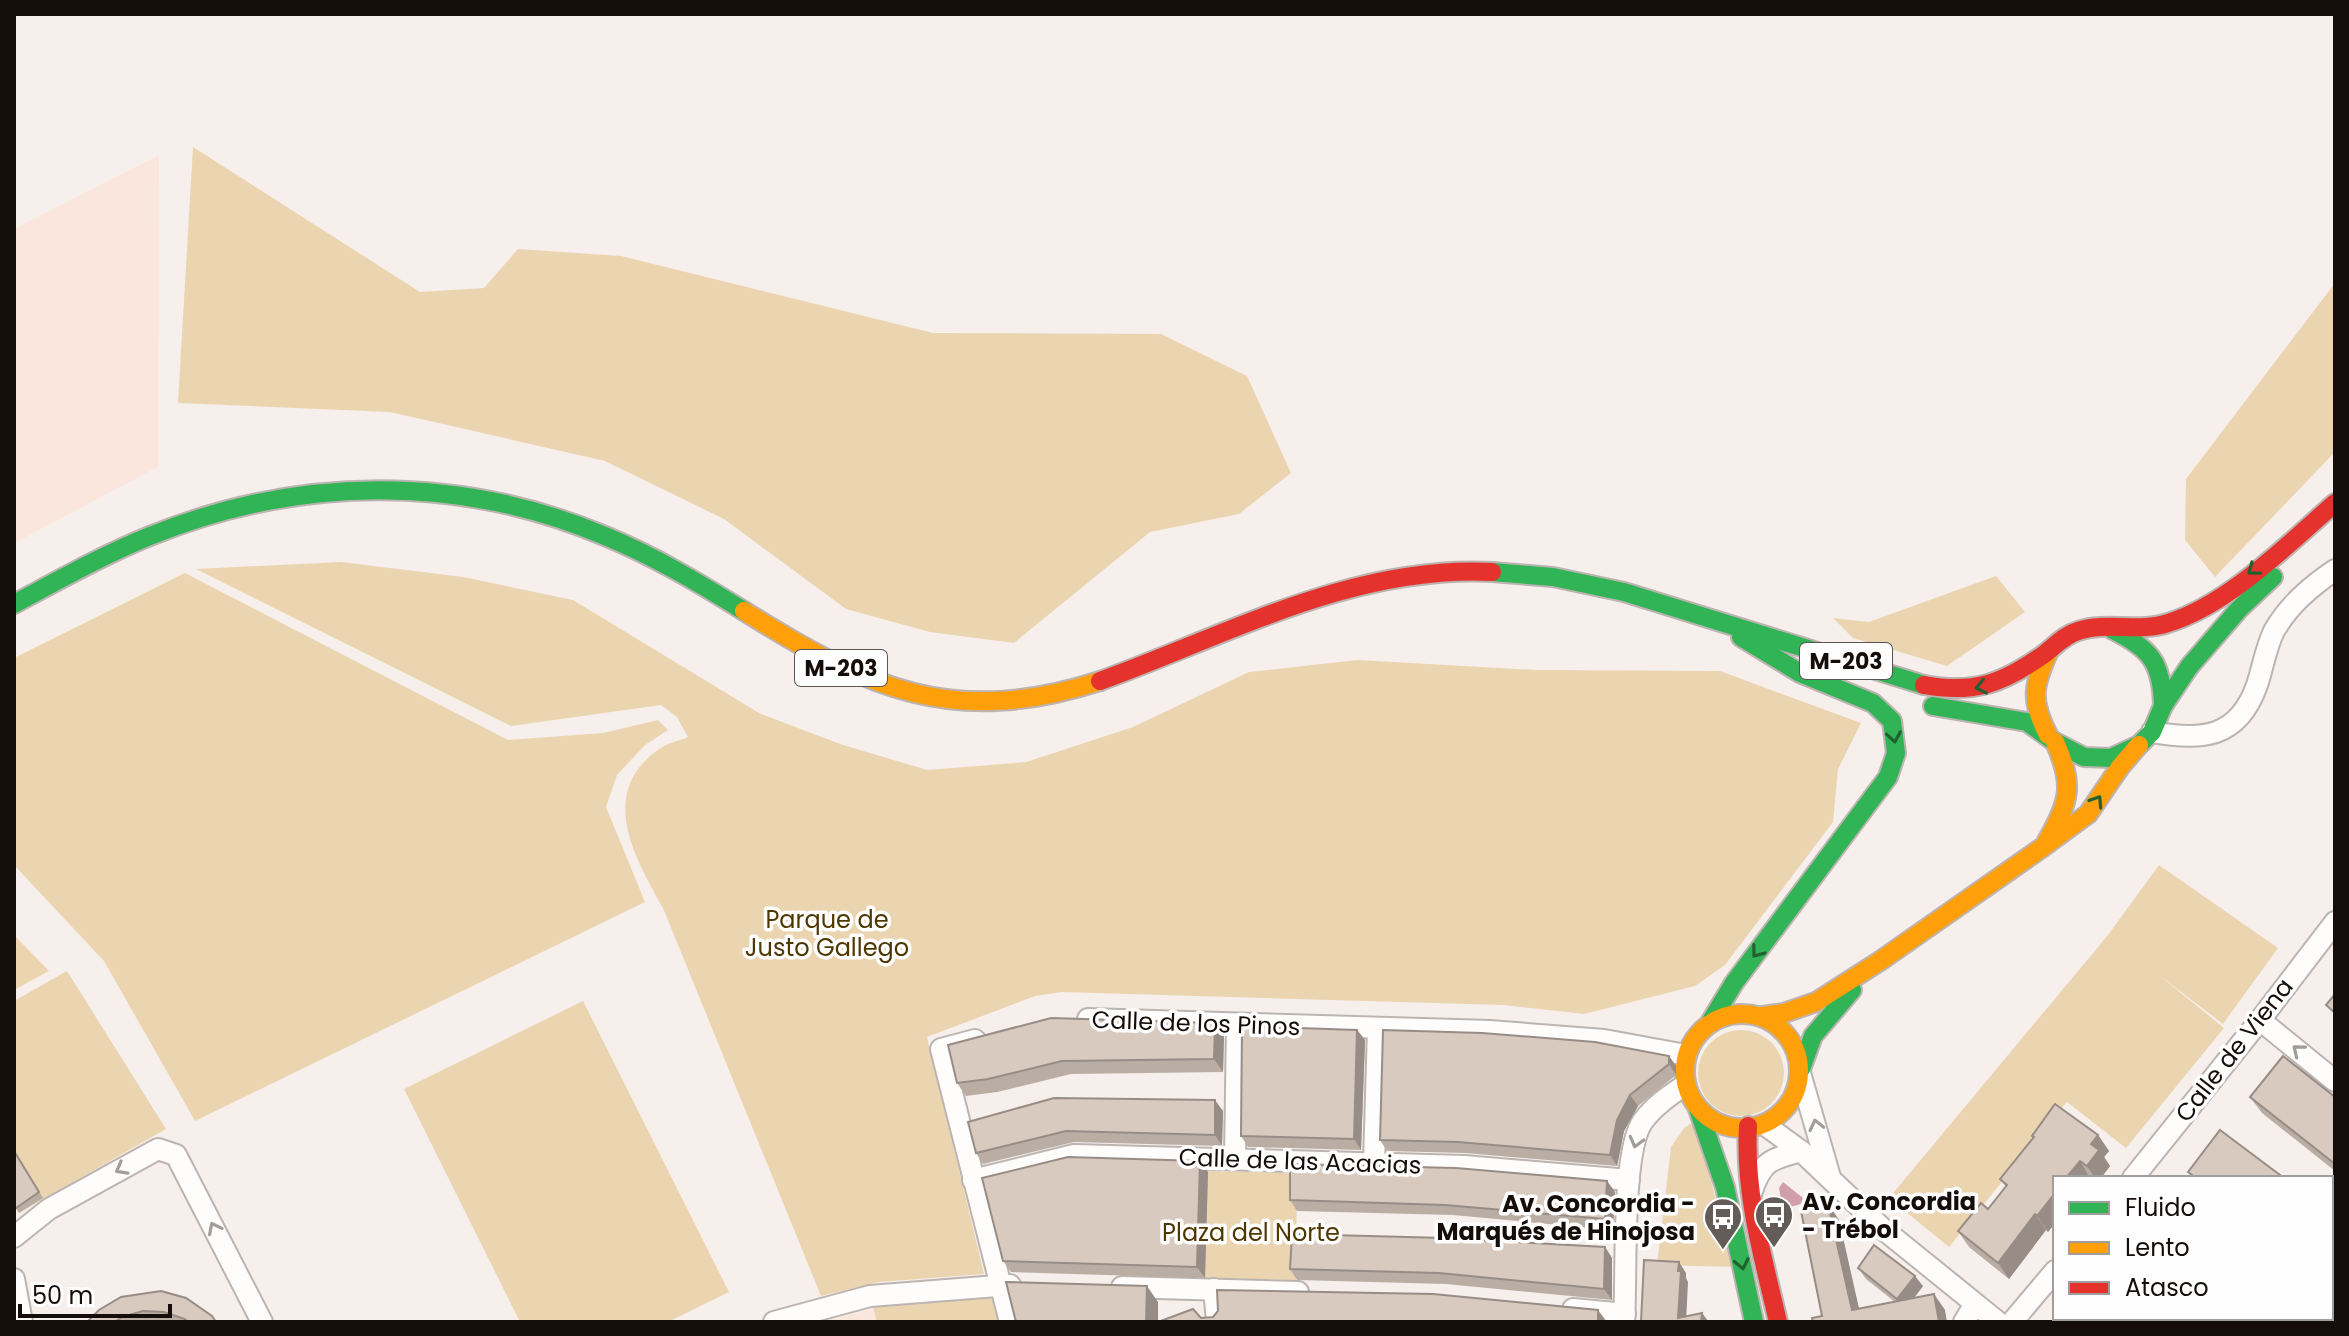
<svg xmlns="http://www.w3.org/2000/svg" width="2349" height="1336" viewBox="0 0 2349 1336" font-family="Poppins,sans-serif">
  <rect width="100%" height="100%" fill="#f7efec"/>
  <g fill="#fbe6de">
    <path d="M159,155L158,467L14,543V229Z"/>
    <path d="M877,1308L880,1322H821Z"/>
  </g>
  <g fill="#ebd5b1">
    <path d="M193,147L420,292L484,288L518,249L621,256L933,333L1161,334L1247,376L1291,473L1239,514L1150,532L1014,643L930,632L846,609L724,519L605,461L390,412L178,403Z"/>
    <path d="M2335,283V452L2215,577L2185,540L2186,479Z"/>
    <path d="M341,562L463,577L573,600L759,713L840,744L927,770L1026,762L1133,727L1249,672L1357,660L1537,670L1720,671L1861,723L1838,769L1833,822L1725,965L1695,986L1584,1014L1503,1005L1062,992L1035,996L927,1037L984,1274L879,1282L821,1296L663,908C634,856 597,793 659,749C667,743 679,741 688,737L677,717L661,705L511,726L196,569Z"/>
    <path d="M185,573L508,740L603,733L658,720L668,730L645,745L617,775L606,807L645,902L195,1121L104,961L14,865V658Z"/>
    <path d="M1996,576L2025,612L1947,666L1853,638L1833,618L1869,622Z"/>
    <path d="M2159,865L2278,948L2223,1024L2159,975L2224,1028L2126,1148L2067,1102L1949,1247L1889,1198L2108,935Z"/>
    <path d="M14,935L49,971L14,990Z"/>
    <path d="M67,971L166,1129L19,1213L14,1204V1001Z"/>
    <path d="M583,1001L729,1292L668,1322H520L404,1089Z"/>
    <circle cx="1741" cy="1073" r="43"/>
    <path d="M1695,1121L1734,1267L1657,1265L1671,1147L1684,1128Z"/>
    <path d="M1208,1171L1297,1173L1296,1280L1205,1278Z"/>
    <path d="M1000,1285L1009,1322H877L870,1296Z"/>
  </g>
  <path fill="#d19eac" d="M1783,1182L1808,1202L1783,1209L1779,1188Z"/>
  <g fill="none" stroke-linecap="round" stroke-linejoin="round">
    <defs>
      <g id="street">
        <path d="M2152,732C2201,741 2238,739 2257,685C2263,667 2266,647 2274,631C2289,605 2310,587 2335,570"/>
        <path d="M1088,1019L1490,1031L1604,1040L1686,1055"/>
        <path d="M2260,1020L2335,1081"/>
        <path d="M975,1040L941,1049L1010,1322"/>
        <path d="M1800,1073L1830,1177"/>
        <path d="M1765,1125L1801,1151L1883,1229L1998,1322"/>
        <path d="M1235,1159L1237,1024"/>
        <path d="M1374,1163L1378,1028"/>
        <path d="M2133,1178L2260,1020L2335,922"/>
        <path d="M973,1180L1074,1155L1464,1166L1629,1180"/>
        <path d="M1752,1191C1762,1161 1771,1159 1801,1151"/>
        <path d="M14,1237L49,1209L158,1149L176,1155L262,1322"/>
        <path d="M14,1279L22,1322"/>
        <path d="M1122,1287L1298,1292"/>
        <path d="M1214,1289L1217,1322"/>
        <path d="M1573,1309L1625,1314"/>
        <path d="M2319,1318L2324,1322"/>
        <path d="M774,1322L870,1296L1010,1285"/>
        <path d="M1624,1322C1627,1279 1621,1151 1643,1121C1654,1106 1670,1095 1685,1085"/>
        <path d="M1964,1322L1975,1304"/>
        <path d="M2012,1322L2055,1271"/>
      </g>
      <g id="fast">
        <path d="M1492,572L1553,577L1624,592L1924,685"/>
        <path d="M14,604C59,580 103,555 150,536C298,476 458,474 605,536C654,556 699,583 744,611"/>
        <path d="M2113,630C2151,649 2162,663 2163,706"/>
        <path d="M1933,706L2027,722L2055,742L2084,757L2111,758L2139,745L2152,732L2163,706L2189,667L2239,609L2273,577"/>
        <path d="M1711,1021L1734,983L1888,777L1896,753L1892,721L1873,703L1800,673L1741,637"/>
        <path d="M1801,1069L1813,1036L1852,990"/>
        <path d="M1698,1109L1725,1187L1754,1322"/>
      </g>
      <g id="slow">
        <path d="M744,611C868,689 954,728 1100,681"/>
        <path d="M2048,735C2030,700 2033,686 2049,651"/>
        <path d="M2047,841C2070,801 2074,785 2055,742"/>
        <circle cx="1742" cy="1071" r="57"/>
        <path d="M1763,1016L1784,1013L1816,1002L1880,961L2043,847L2088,814L2120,767L2139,745"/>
      </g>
      <g id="jam">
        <path d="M1100,681C1227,635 1353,565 1492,572"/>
        <path d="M1924,685C1974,694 2002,684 2043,655C2054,647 2064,635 2078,631C2107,621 2139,633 2168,623C2229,604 2287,545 2335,503"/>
        <path d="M1748,1126C1744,1193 1763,1257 1778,1322"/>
      </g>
    </defs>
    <use href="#street" stroke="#bcb4b1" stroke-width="24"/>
    <use href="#fast" stroke="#bcb4b1" stroke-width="22"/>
    <use href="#slow" stroke="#bcb4b1" stroke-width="22"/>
    <use href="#jam" stroke="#bcb4b1" stroke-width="22"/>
    <use href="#street" stroke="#fefdfc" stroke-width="20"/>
    <use href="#fast" stroke="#30b455" stroke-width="18"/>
    <use href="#slow" stroke="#ff9f0a" stroke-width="18"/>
    <use href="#jam" stroke="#e5322d" stroke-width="18"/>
  </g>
  <g fill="#baaea4">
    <path d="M1357,1030L1365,1040L1361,1150L1248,1147L1241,1136Z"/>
    <path d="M1224,1036L1223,1072L1071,1074L997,1092L966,1096L957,1083L948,1045Z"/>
    <path d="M1669,1056L1676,1066V1075L1638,1106L1624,1131L1617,1166L1465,1153L1387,1151L1380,1140Z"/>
    <path d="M2250,1097H2335V1171L2262,1113Z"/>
    <path d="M1223,1111L1222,1146L1074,1142L983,1164L976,1153L968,1122Z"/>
    <path d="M2098,1135L2109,1151L2104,1157L2110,1166L2101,1178H2055V1223L2048,1232L2046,1230L2009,1279L1969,1247L1958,1231L1988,1209L2006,1187L2000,1179Z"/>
    <path d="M14,1150L43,1198L19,1213L14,1205Z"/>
    <path d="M1200,1161L1208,1172L1205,1278L1011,1272L1003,1261Z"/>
    <path d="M1607,1181L1615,1192L1613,1230L1453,1215L1297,1211L1290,1200Z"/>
    <path d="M1828,1204L1839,1220L1859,1309L1895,1302L1866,1279L1858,1268L1923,1286L1914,1298L1945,1310L1822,1316Z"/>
    <path d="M2331,1213L2335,1216V1290L2331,1287Z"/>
    <path d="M1605,1247L1612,1258V1300L1446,1284L1297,1280L1290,1269Z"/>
    <path d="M121,1297L216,1322H87Z"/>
    <path d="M2216,1318H2310L2315,1322H2221Z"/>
  </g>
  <g fill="#978d86">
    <path d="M1215,1023L1224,1036L1223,1072L1214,1059Z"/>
    <path d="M1357,1030L1365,1040L1361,1150L1354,1139Z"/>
    <path d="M1669,1056L1676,1066V1075L1669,1064Z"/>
    <path d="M1630,1095L1638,1106L1624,1131L1617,1166L1610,1155L1617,1120Z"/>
    <path d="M1215,1100L1223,1111L1222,1146L1215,1135Z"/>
    <path d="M2098,1135L2109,1151L2104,1157L2110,1166L2101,1178H2095L2087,1166L2091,1144Z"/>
    <path d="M1200,1161L1208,1172L1205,1278L1197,1267Z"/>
    <path d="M2080,1161L2090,1178H2066Z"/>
    <path d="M1607,1181L1615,1192L1613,1230L1605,1219Z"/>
    <path d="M2055,1193V1223L2048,1232L2037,1216Z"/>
    <path d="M1828,1204L1839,1220L1862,1322L1852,1310Z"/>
    <path d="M2035,1214L2046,1230L2009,1279L1998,1263Z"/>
    <path d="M1605,1247L1612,1258V1300L1604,1289Z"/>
    <path d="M1679,1262L1686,1273V1278L1688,1282L1686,1322L1678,1318Z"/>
    <path d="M1915,1276L1923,1286L1905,1310L1897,1299Z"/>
    <path d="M1147,1286L1158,1302V1322H1146Z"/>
    <path d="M1934,1294L1945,1310L1947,1322H1939Z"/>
    <path d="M1598,1310L1607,1322H1598Z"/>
    <path d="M1702,1313L1709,1322H1701Z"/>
  </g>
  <g fill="#d8cabf" stroke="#978d86" stroke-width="2">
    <path d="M2335,994V1013L2326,1005Z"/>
    <path d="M1051,1018L1215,1023L1214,1059L1062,1061L988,1079L957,1083L948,1045Z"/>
    <path d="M1242,1026L1357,1030L1354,1139L1241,1136Z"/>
    <path d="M1383,1030L1482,1033L1595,1042L1669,1056V1064L1630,1095L1617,1120L1610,1155L1458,1142L1380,1140Z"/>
    <path d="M2283,1056L2335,1097V1164L2250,1097Z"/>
    <path d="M1054,1098L1215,1100V1135L1066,1131L976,1153L968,1122Z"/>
    <path d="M2055,1104L2098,1135L2091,1144L2099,1150L2087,1166L2080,1161L2066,1178H2055V1193L2037,1216L2035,1214L1998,1263L1958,1231L1981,1203L1988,1209L2007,1185L2000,1179L2034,1137L2032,1136Z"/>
    <path d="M2220,1130L2284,1178H2196L2188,1172Z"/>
    <path d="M14,1151L39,1192L16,1208L14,1205Z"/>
    <path d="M1068,1157L1200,1161L1197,1267L1003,1261L982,1178Z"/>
    <path d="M1290,1164L1456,1168L1607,1181L1605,1219L1445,1205L1290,1200Z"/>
    <path d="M1828,1204L1852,1310L1934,1294L1939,1322H1813L1812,1318L1822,1316L1801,1211Z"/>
    <path d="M2331,1213L2335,1216V1283L2331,1280Z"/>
    <path d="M1292,1234L1445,1238L1605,1247L1604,1289L1439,1273L1290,1269Z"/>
    <path d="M1874,1245L1915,1276L1897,1299L1858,1268Z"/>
    <path d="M1644,1260L1679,1262L1678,1271H1681L1678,1318L1702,1313L1701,1322H1641Z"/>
    <path d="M1006,1282L1147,1286L1146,1322H1016Z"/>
    <path d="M1217,1290L1433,1294L1598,1310V1322H1158L1193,1309L1201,1318L1213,1317L1218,1311Z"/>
    <path d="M161,1291L186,1298L212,1316L216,1322H188L185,1319L164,1312L143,1311L122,1317L115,1322H87L99,1310L121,1297Z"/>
    <path d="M2070,1318H2152L2157,1322H2072L2069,1320Z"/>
    <path d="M2225,1318H2310L2315,1322H2230Z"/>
  </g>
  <defs><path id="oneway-chevron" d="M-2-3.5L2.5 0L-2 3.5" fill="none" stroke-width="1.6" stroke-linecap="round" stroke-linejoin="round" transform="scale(2)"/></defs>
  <g stroke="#226030">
    <use href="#oneway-chevron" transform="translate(2253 570) rotate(143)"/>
    <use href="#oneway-chevron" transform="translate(1981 687) rotate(168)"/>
    <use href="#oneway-chevron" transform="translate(1894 737) rotate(81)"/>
    <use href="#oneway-chevron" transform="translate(2097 801) rotate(-57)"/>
    <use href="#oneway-chevron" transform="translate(1757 952) rotate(127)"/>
    <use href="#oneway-chevron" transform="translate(1742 1264) rotate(78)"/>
  </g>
  <g stroke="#a09d9b">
    <use href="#oneway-chevron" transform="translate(2298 1050) rotate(-141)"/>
    <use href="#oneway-chevron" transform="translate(1816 1125) rotate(-103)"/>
    <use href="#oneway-chevron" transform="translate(1636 1142) rotate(105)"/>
    <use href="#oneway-chevron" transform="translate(121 1169) rotate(151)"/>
    <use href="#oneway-chevron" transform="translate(214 1228) rotate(-117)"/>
  </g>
  <defs>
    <symbol id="bus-pin" viewBox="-11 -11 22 30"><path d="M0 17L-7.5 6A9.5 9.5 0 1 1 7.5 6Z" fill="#635c59" stroke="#fefefe"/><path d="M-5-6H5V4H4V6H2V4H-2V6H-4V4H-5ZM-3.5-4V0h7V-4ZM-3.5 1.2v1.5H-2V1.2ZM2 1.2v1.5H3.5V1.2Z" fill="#fff"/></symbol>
  </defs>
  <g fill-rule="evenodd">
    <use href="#bus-pin" x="1752" y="1193" width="44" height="60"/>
    <use href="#bus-pin" x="1701" y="1195" width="44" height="60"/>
  </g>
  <g text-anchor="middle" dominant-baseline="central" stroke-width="7" stroke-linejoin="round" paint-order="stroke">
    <g fill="#fefefe" stroke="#5a5553" stroke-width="2">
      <rect x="1800" y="643" width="92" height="36" rx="6"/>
      <rect x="795" y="650" width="92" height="36" rx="6"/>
    </g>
    <g font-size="22" font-weight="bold" fill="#140d0a">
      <text x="1846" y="661">M-203</text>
      <text x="841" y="668">M-203</text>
    </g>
    <g font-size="24" fill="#4f3700" stroke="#fefefe">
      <text x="827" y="919">Parque de<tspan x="827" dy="28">Justo Gallego</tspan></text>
      <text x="1251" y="1232">Plaza del Norte</text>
    </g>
    <g font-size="24" fill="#140d0a" stroke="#fefefe">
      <text transform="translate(1196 1023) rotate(2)">Calle de los Pinos</text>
      <text transform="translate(2234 1050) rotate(-52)">Calle de Viena</text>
      <text transform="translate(1300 1161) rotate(2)">Calle de las Acacias</text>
    </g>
    <g font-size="24" font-weight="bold" fill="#140d0a" stroke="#fefefe" text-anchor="start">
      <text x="1802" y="1201">Av. Concordia<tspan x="1802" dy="28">- Trébol</tspan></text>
      <text x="1695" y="1203" text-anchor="end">Av. Concordia -<tspan x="1695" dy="28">Marqués de Hinojosa</tspan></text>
    </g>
  </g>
  <rect width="2349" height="1336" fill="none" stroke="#140d0a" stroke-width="32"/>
  <rect x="2053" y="1176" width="280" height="144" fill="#fefefe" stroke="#a09e9c" stroke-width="2"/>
  <rect x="2069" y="1202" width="40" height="12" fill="#30b455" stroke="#a09e9c" stroke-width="2"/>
  <text x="2125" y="1216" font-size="24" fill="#140d0a">Fluido</text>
  <rect x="2069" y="1242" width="40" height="12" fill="#ff9f0a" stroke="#a09e9c" stroke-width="2"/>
  <text x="2125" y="1256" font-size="24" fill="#140d0a">Lento</text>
  <rect x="2069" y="1282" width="40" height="12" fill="#e5322d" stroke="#a09e9c" stroke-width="2"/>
  <text x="2125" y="1296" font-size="24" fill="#140d0a">Atasco</text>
  <path d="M20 1304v12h150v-12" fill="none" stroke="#140d0a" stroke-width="4"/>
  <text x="32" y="1304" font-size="24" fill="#140d0a" stroke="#fefefe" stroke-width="6" paint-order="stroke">50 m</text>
</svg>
